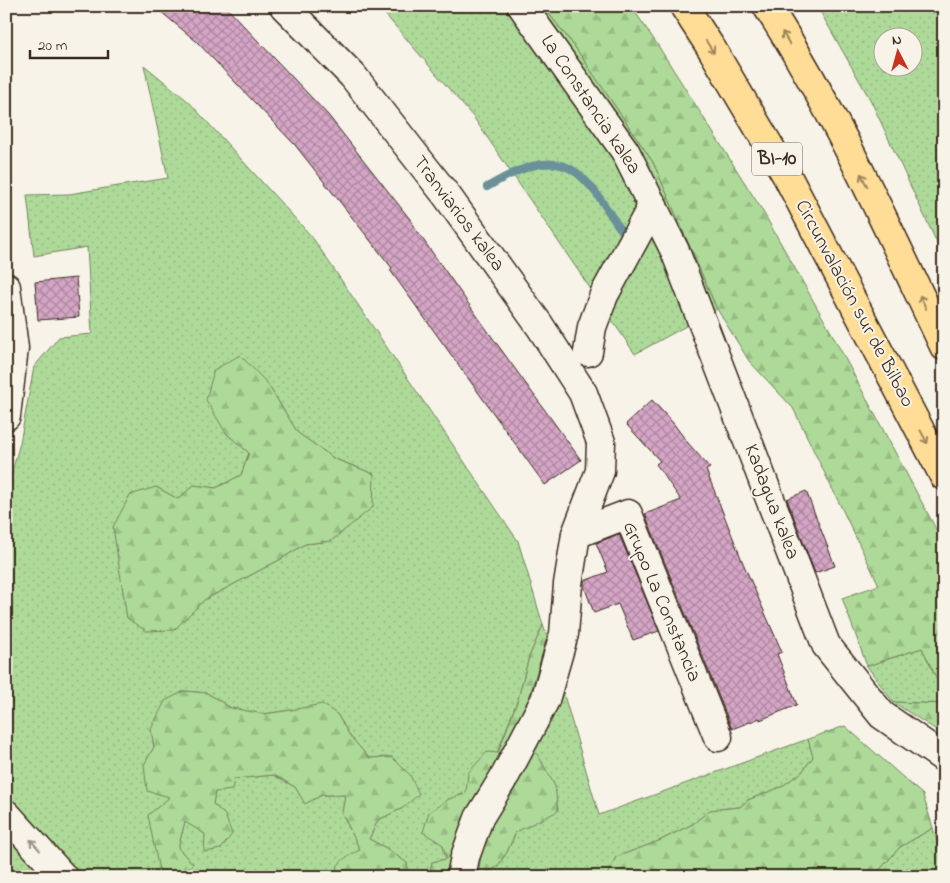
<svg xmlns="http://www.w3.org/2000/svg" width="950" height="883" viewBox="0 0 950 883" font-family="'Indie Flower',sans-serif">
  <defs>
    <pattern id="green-dots" width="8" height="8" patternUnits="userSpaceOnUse" patternTransform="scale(1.25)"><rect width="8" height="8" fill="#adda99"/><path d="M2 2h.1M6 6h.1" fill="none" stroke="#96bb83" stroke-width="1.8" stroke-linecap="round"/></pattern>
    <pattern id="forest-firs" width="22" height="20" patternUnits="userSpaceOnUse" patternTransform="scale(1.25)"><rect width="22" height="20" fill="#adda99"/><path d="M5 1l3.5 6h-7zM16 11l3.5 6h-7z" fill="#96bb83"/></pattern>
    <pattern id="building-cross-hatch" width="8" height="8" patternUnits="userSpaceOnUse" patternTransform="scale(1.25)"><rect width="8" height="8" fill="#d4a5c5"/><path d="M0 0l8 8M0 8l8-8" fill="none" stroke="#ad879f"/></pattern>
  </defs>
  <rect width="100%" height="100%" fill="#f7f3e8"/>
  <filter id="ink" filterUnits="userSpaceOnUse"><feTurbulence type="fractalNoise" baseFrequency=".02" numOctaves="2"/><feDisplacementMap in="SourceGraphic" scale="10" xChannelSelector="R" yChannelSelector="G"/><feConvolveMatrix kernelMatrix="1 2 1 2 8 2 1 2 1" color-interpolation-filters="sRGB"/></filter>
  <g filter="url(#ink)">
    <g fill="url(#green-dots)" stroke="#74825c" fill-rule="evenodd">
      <path d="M378,6H543L575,47L653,162L717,309L635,354L474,118Z"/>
      <path d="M817,6H944V258L871,101ZM882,38H912V68H882Z"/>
      <path d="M144,65L189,102L312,237L518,541L543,625L529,657L518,699L497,753L466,793L449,799L443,845L446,859L432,862L429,877H408L407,863L386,848L369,839L378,820L403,808L392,757L369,758L350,736L337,714L291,710L264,714L231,708L207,693L184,691L151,729L154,747L144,765L170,797L159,876L165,877H78L6,796V493L20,443L34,367L59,337L92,334L87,247L34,256L27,195L69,194L168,178ZM267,383L298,433L335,459L374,474L350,525L331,541L305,544L281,559L204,600L174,630L127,618L122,581L156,487L178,499L194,485L216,488L241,475L249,453L226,433Z"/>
      <path d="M547,637L599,815L808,739L813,757L802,772L781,787L748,800L740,807L710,810L693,824L659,841L616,857L606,877H478L497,867L507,852L516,832L558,810L517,740Z"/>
      <path d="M922,648L944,694V704L893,702L867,666Z"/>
      <path d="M273,775L295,787L305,803L322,795H345L342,813L360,850L335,871V877H178L192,864L178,848L185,821L205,834L225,815L213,804L215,792L234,779Z"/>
      <path d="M6,825L52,877H6Z"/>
      <path d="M933,828L944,864V877H872L875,875L900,847Z"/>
    </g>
    <g fill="url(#forest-firs)" stroke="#74825c">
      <path d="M543,6H631L657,44L762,210L832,334L944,544V694L922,648L867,666L842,598L879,585L793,408L749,361L717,309L653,162L575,47Z"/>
      <path d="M240,355L267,383L298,433L335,459L374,474L373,507L331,541L305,544L281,559L204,600L174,630L146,631L127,618L113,527L130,495L156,487L178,499L194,485L216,488L241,475L249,453L226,433L206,400L214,370Z"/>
      <path d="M543,625L547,637L517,740L538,755L555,786L558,811L516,832L507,852L497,867L478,877L482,847L454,877H429L432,862L446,859L443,845L423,832L429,812L449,799L466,793L468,773L487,752L498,753L518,699L529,657Z"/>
      <path d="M184,691L207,693L231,708L264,714L291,710L322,704L337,714L350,736L369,758L392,757L410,775L419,794L403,808L378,820L369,839L386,848L407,863L408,877H335C335,861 348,856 360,850L342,813L345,795H322L305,804L295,787L274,775L234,779L232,790L215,792L213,804L225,815L232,834L221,849L204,852L205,834L185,822L178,848L193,864L178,877L160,876L148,815L170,797L147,791L144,765L154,747L151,729L165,701Z"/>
      <path d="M893,702L944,704V735Z"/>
      <path d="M845,726L923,795L933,828L900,847L875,875L872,877H606L616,857L659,841L693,824L710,810L740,807L748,800L781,787L802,772L813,757L808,739Z"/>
    </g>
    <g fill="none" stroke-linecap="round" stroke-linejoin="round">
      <path stroke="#6a9199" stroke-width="8" d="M487,187C513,172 549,151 577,173C587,181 596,192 603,203C610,213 616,225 625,234"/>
    </g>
    <g fill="url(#building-cross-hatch)" stroke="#3b2a1e">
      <path d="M154,6H225L328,115L413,223L412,224L497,344L581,460L545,485L390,270L392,268L295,145L196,41Z"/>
      <path d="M76,278L79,317L38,320L35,282Z"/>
      <path d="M652,400L673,423L688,443L710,468L706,470L743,563L782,652L777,654L797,705L760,720V718L732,729L645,514L681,500L656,464L660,461L626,424Z"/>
      <path d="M806,491L835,566L815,573L787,499Z"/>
      <path d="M619,534L659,631L633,640L618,604L594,613L584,586V581L608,572L596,543Z"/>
    </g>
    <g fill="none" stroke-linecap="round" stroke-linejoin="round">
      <defs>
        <g id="minor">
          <path d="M284,6L353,76L447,196L540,326L583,393L601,442L600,471L576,534L568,584L564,634L545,700L506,774L479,818L465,857L461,877"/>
          <path d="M522,6L625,151L675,251L826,645L882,715L944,758"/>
          <path d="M6,287L14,348L6,416"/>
          <path d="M588,352L592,327L604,295L653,205"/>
          <path d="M576,534L628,514L718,737"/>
          <path d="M6,814L63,877"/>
        </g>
        <g id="highway">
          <path d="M684,6L713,51L787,176L944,476"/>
          <path d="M767,6C836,113 889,231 944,346"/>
        </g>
      </defs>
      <use href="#minor" stroke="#3b2a1e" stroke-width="31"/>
      <use href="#highway" stroke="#3b2a1e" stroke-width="31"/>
      <use href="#minor" stroke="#f7f3e8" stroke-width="28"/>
      <use href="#highway" stroke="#ffdd96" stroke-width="28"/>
    </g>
    <defs><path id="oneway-shaft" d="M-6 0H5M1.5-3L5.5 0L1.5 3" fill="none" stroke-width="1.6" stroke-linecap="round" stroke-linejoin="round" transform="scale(1.25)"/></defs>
    <g stroke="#9d845a">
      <use href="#oneway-shaft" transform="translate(786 38) rotate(-121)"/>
      <use href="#oneway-shaft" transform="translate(710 47) rotate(57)"/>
      <use href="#oneway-shaft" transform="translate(864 180) rotate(-117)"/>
      <use href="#oneway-shaft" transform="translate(923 302) rotate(-115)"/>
      <use href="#oneway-shaft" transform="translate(924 437) rotate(62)"/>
    </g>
    <use stroke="#998e83" href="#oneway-shaft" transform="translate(35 845) rotate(-132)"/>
  </g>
  <g text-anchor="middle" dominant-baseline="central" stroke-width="4" stroke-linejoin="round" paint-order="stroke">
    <rect fill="#f7f3e8" stroke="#73665b" stroke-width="1" x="752" y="142.5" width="50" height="33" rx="4"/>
    <g font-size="19" font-weight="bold" fill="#3b2a1e">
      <text x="777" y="159">BI-10</text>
    </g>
    <g font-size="20" fill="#3b2a1e" stroke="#f7f3e8">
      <text transform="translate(590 105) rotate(56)">La Constancia kalea</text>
      <text transform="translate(458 214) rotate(53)">Tranviarios kalea</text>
      <text transform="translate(854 304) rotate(62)">Circunvalación sur de Bilbao</text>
      <text transform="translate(771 502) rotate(69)">Kadagua kalea</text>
      <text transform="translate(661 602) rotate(67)">Grupo La Constancia</text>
    </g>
  </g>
  <rect width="950" height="883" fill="none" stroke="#f7f3e8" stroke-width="25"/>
  <rect x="12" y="12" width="925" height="858" fill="none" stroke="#3b2a1e" stroke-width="2" filter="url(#ink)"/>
  <g transform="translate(898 52) rotate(354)"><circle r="24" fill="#f7f3e8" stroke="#aca397"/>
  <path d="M0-4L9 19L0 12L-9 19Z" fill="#c8321e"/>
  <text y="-8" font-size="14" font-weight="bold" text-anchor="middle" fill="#3b2a1e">N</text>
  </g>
  <path d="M30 50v8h78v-8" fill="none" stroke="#3b2a1e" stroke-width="2.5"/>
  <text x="38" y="50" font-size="15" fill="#3b2a1e" stroke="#f7f3e8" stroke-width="4" paint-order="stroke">20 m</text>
</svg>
